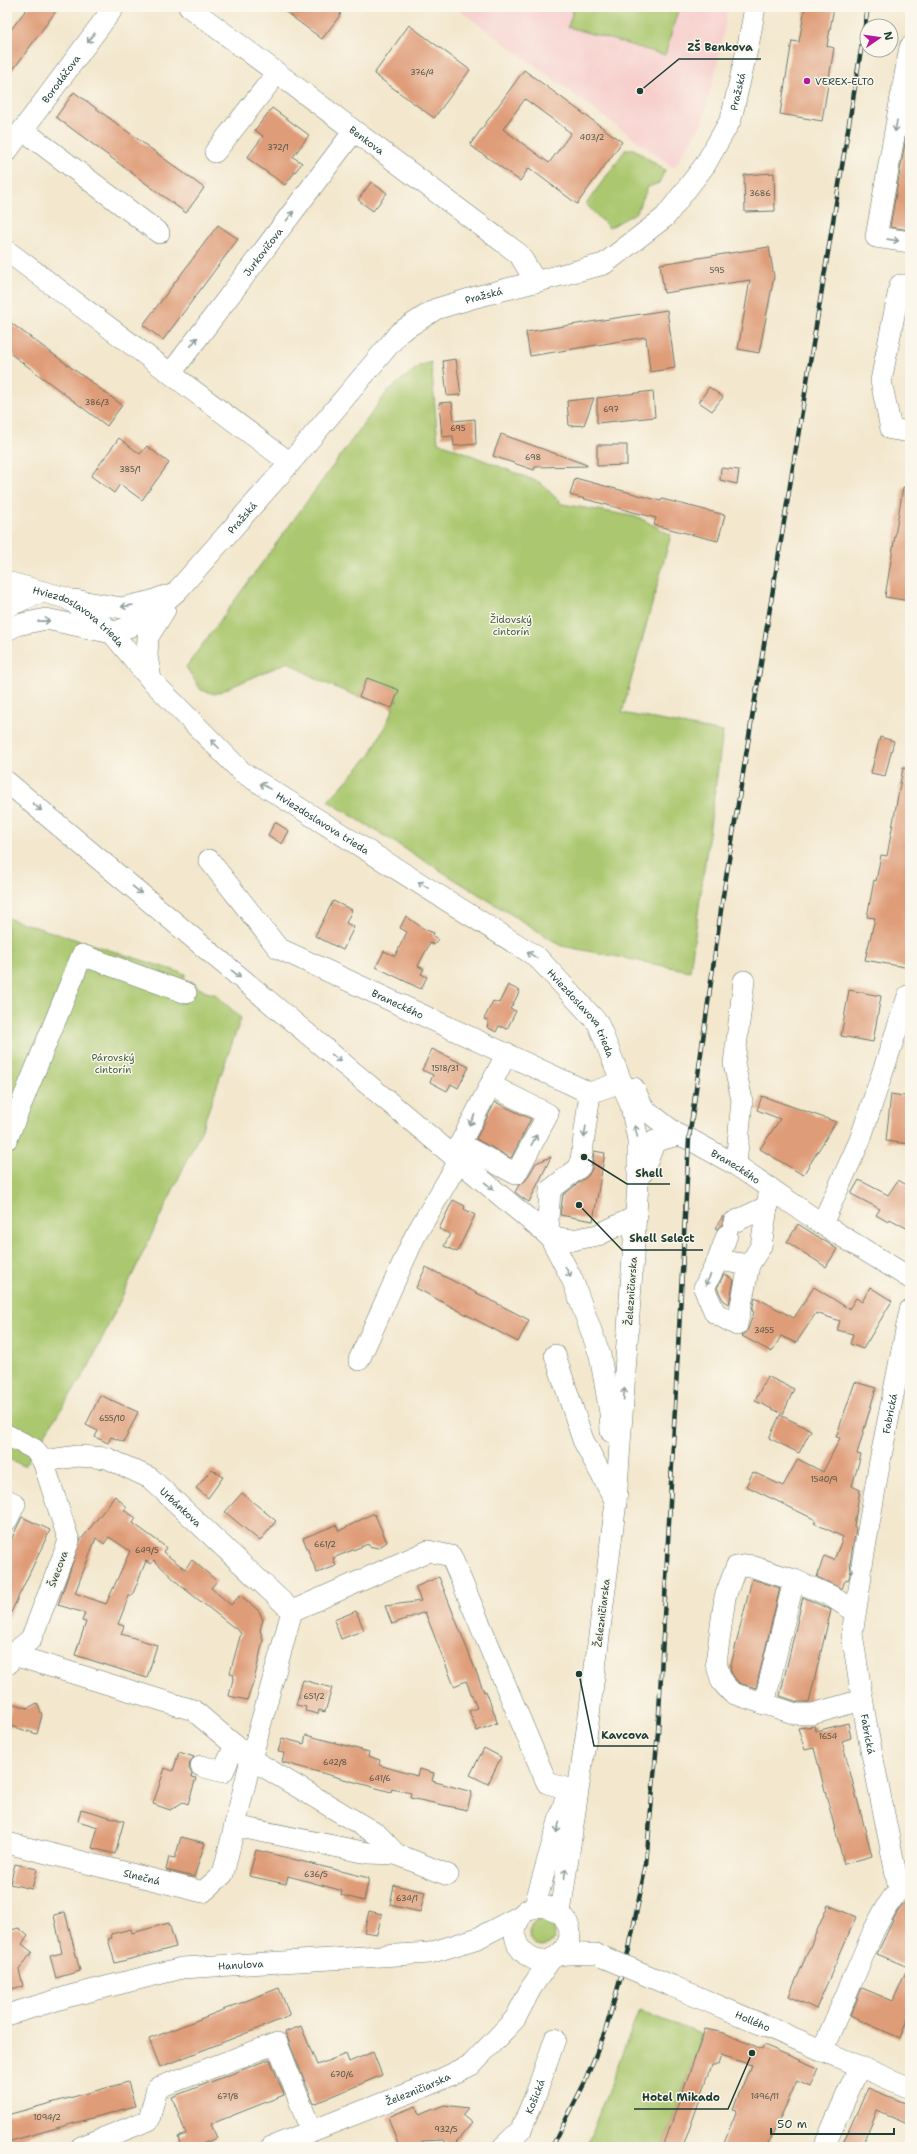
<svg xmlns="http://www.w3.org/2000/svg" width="917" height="2154" viewBox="0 0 917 2154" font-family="'Shantell Sans',sans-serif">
  <rect width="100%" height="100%" fill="#fbf7ec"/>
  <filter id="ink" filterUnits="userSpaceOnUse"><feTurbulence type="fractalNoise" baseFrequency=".025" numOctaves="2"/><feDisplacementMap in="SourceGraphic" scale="8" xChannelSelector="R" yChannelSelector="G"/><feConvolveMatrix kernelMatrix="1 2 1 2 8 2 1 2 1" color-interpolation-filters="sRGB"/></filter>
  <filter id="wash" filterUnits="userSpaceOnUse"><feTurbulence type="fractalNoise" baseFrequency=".012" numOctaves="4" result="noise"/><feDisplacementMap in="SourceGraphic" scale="16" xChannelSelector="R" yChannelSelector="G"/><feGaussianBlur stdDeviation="0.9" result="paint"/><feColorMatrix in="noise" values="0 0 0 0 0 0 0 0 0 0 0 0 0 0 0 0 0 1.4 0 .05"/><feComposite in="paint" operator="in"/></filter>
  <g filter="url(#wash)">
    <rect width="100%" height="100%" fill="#f3e7cd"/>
    <path fill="#f7d0ce" d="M455,7H728L719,58L702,123L674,168Z"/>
    <g fill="#abc870" stroke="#658252">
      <path d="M574,7H679L665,55L568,27Z"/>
      <path d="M626,149H634L665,170L659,183L648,187L637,212L609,228L586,204Z"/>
      <path d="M431,362L438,442L541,483L562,504L638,517L671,535L622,713L723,732L690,971L562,946L328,801L370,755L393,710L392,709L395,700L397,701L396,698L398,690L367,678L359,697L320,681L288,662L215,694L201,690L186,667L387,392L419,366Z"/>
      <path d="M7,918L186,974L183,979L206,992L215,994L241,1018L201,1131L88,1368L24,1466L7,1458Z"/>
      <circle cx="542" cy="1933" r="13"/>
      <path d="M639,2010L702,2035L663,2147H586Z"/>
    </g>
    <g id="blocks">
      <g fill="#df9c78" fill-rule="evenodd">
        <path d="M28,7H59L7,78V35Z"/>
        <path d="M279,7H331L341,14L322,39Z"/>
        <path d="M805,7H834L827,46L834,48L822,121L780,114L792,41L799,42Z"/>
        <path d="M409,25L470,70L434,118L374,74Z"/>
        <path d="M524,70L622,142L577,204L529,168L520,181L470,145ZM525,99L571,133L549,163L503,129Z"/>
        <path d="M74,92L204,188L186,213L56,117Z"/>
        <path d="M272,108L309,135L293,157L302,163L285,185L247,158L263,136L255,130Z"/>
        <path d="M910,115V230L890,227Z"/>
        <path d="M774,173L775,211L745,212L744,175Z"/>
        <path d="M371,182L387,193L373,211L358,200Z"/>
        <path d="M218,225L238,239L163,340L143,325Z"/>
        <path d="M769,247L774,277L759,353L738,349L750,280L664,293L660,264Z"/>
        <path d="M667,310L675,368L650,372L646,337L530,356L526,332Z"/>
        <path d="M7,320L122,405L107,426L7,351Z"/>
        <path d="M456,359L461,395L447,396L443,361Z"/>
        <path d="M709,387L723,397L712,411L699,402Z"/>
        <path d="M653,391L655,417L597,423V398Z"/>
        <path d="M594,398L584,425L569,426L567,401Z"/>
        <path d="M452,402L454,421L475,419L476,444L454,446L453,436L442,437L439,403Z"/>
        <path d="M501,434L587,465V466L535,467L534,470L493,456Z"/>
        <path d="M119,438L140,454L147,446L169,463L142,500L120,484L114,493L91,476Z"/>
        <path d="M597,445H627V465L597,466Z"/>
        <path d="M721,468L739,470L737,484L720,480Z"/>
        <path d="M575,478L661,501L662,499L725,515L718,541L654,525L656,518L570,495Z"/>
        <path d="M903,487L910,488V601L885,597Z"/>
        <path d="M367,678L399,690L392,708L359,697Z"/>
        <path d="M880,737L894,741L885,776L871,773Z"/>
        <path d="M903,768L910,769V968L865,960L875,918L867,917L874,880L876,881L881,855L887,856Z"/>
        <path d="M275,822L289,831L282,844L268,835Z"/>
        <path d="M333,901L352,910L346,923L354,927L343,950L315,936Z"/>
        <path d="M406,916L424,929L434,933L433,936L438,939L434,945L430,943L418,966L424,969L421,974L427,977L421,989L376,967L384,951L395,956L407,932L400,928Z"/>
        <path d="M508,985L520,991L510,1009L516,1011L507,1029L499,1026L496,1032L487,1027L489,1021L484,1019L493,1001L499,1003Z"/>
        <path d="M849,990L881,996L873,1042L841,1036Z"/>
        <path d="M432,1049L469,1067L458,1088L451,1084L447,1091L430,1082L433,1075L422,1070Z"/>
        <path d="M891,1094L910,1097L909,1144L886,1141Z"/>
        <path d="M762,1096L836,1122L803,1175L760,1149L780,1119L757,1110Z"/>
        <path d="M495,1102L531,1119L511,1158L476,1139Z"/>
        <path d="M594,1151L605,1153L593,1221L560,1215L563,1195L588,1176L592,1169Z"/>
        <path d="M551,1157L529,1202L524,1199L515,1192L519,1185L526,1180L536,1163Z"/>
        <path d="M859,1180L888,1195L898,1180L910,1187V1230L890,1219L888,1222L876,1215L880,1209L851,1194Z"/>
        <path d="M453,1200L465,1206L464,1209L475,1215L457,1252L444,1246L450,1234L439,1229Z"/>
        <path d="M723,1216V1224L717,1229L715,1228Z"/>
        <path d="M798,1224L837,1249L826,1267L787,1242Z"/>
        <path d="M426,1267L529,1320L518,1342L416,1288Z"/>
        <path d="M724,1274L734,1280L729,1304L723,1300L717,1288Z"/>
        <path d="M814,1287L849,1309L856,1298L862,1302L870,1287L892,1301L863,1349L850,1344L853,1334L837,1330L840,1321L816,1313L796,1343L781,1336L772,1352L742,1336L747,1332L754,1312L752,1311L755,1297L794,1318Z"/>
        <path d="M767,1376L794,1389L783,1414L755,1401Z"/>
        <path d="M855,1382L876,1388L857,1454L861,1455L852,1486L860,1490L854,1526L856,1528L850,1563L851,1570L849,1579L845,1580L842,1589L817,1577L824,1556L834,1560L843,1537L814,1523L816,1520L746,1486L753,1472L783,1486L798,1459L823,1472L840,1438L836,1437Z"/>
        <path d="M100,1395L138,1412L124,1442L111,1437L108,1443L95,1437L98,1431L86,1425Z"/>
        <path d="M780,1415L811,1430L799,1453L769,1438Z"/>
        <path d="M212,1469L223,1477L208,1498L196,1488Z"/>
        <path d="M242,1493L276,1521L260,1541L225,1512Z"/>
        <path d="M115,1496L127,1507L124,1510L136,1518L133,1523L163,1545L166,1548L163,1552L185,1569L192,1560L217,1581L211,1588L231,1605L240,1595L259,1611L263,1620L260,1630L263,1640L254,1681L247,1700L229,1696L234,1675L230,1673L241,1633L181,1586L154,1560L151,1564L146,1561L132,1596H129L118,1624L124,1626L121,1634L157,1645L147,1678L75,1655L86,1622L82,1621L85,1613L58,1605L80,1541ZM109,1537L130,1551L106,1604L75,1593L96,1538L104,1544Z"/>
        <path d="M372,1514L375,1515L387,1542L378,1548L369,1546L368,1544L333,1558L336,1566L317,1573L303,1538L336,1525L339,1531Z"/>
        <path d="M22,1517L50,1530L7,1621V1548Z"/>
        <path d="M439,1577L484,1692L486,1691L495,1715L497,1723L477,1731L469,1711L477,1708L466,1681L454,1686L425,1612L392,1624L385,1606L421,1601L415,1587Z"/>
        <path d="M752,1579L780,1588L756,1688L739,1683L733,1676L730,1669Z"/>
        <path d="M803,1597L831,1610L809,1702H798L780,1696Z"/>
        <path d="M356,1611L364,1630L341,1639L334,1620Z"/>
        <path d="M303,1680L332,1688L325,1712L319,1710L318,1714L305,1711L306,1707L296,1705Z"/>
        <path d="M12,1703L28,1708L37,1703L42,1715L37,1734L7,1725Z"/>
        <path d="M848,1723L851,1738L842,1741L872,1856L844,1864L814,1748L805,1750L798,1728L815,1726L816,1731Z"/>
        <path d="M306,1735L369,1752L368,1756L380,1760L379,1765L417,1776L419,1769L434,1773L432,1781L472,1792L467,1810L410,1798L411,1793L392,1789L391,1792L282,1762L284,1753L278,1752L282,1738L304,1744Z"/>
        <path d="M484,1748L501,1757L488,1784L470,1775Z"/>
        <path d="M179,1752L194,1757L190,1762L189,1769L192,1774L191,1777L196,1778L188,1804L183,1802L170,1810L153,1804L165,1768L173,1771Z"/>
        <path d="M81,1809L124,1821L115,1854L92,1848L98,1827L78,1821Z"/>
        <path d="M181,1837L205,1843L194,1877L166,1870L169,1857L175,1858Z"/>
        <path d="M256,1850L369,1878L364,1901L341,1895L342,1891L336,1889L288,1876L286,1884L249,1876Z"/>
        <path d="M15,1864L37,1869L32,1889L10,1884Z"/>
        <path d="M394,1885L425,1892L420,1912L390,1905Z"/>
        <path d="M910,1901V2022L907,2020L900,2038L850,2016L862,1988L893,2001L908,1967L877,1954L897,1912L903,1904Z"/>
        <path d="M828,1905L856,1917L816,2009L789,1996Z"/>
        <path d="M369,1911L382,1914L377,1934L364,1932Z"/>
        <path d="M65,1912L80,1971L56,1978L50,1956L62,1953L54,1915Z"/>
        <path d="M169,1923L176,1947L115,1963L108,1939L112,1938L111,1934L131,1929L132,1933Z"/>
        <path d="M19,1928L28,1936L22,1944L32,1952L19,1970L23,1986L7,1990V1931Z"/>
        <path d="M279,1988L290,2016L160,2067L149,2039Z"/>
        <path d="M301,2026L317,2065L346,2054L349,2062L373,2052L382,2075L314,2104L285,2032Z"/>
        <path d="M705,2029L724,2033L762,2049L764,2045L818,2068L810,2087L797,2081L767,2147H722L737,2110L733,2109L751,2065L721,2055L718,2065H712L683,2147H663Z"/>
        <path d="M270,2059L284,2095L211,2124L217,2138L195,2147H181L178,2137L186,2134L172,2097Z"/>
        <path d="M128,2082L135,2106L7,2142V2115Z"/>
        <path d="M868,2088L910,2105V2125L877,2111L861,2147H841Z"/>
        <path d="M444,2105L468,2108L462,2115L472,2123L452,2147L443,2140L422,2141L424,2147H399L388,2117L416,2106L419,2115Z"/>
      </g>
    </g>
  </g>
  <g filter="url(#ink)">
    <use href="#blocks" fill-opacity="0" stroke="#69786a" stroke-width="1"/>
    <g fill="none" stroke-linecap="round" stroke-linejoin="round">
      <defs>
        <g id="minor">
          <path id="s1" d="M189,7L519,254L536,282"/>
          <path d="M910,47L876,237L910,242"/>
          <path d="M23,130L159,233"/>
          <path id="s2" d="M7,151L114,7"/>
          <path d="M215,152L277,73"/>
          <path d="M7,251L290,463"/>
          <path d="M910,285H900L881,381L891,429L910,432"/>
          <path id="s3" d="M171,373L354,131"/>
          <path id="s4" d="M7,582L66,598L87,611L112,633L151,680L242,772L537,957L598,1023L631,1106L638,1140V1184L616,1502L588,1723L560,1913"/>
          <path d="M75,600L122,608L152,601L165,596"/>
          <path d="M7,607L41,592"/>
          <path id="s5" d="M7,630L17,625L46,619L112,633L142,622L177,591L290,463L400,332L436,309L476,297L604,264L665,217L705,165L731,119L749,41L755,7"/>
          <path d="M151,680L147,656L148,637L165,610"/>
          <path d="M7,782L550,1237"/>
          <path id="s6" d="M209,860L278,948L590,1093L621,1082"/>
          <path d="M490,1085L548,1114L516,1174L460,1144L507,1053"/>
          <path id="s7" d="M634,1088L643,1108L678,1135L689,1139L736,1165L822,1224L910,1278"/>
          <path d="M590,1093L580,1167L550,1190L548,1219L550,1237L572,1279L600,1355L610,1413L611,1432"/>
          <path d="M7,1139L82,955L186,993"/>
          <path d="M736,1165L742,1100L734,1064L744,981"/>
          <path d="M643,1172L655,1141L678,1135"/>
          <path d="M734,1222L768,1206"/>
          <path d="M822,1224L860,1140L908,996H910"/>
          <path d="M550,1237L572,1240L598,1235L637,1216"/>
          <path d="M718,1260L727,1235"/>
          <path d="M749,1265L718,1260L704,1288L715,1313L737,1325L749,1265L761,1246L770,1188"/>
          <path d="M555,1355L583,1440L616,1502"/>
          <path d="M359,1360L415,1236L459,1161"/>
          <path d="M7,1435L34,1449L43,1461L69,1541L31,1639L11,1655L8,1664"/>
          <path id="s8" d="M43,1461L78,1456L107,1458L150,1478L292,1611"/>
          <path d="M7,1500L15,1504L7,1520"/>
          <path id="s9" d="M862,1565L879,1466L910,1310"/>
          <path id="s10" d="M861,1577L852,1634L867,1729L899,1889"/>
          <path d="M292,1611L428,1551L451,1556L547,1783L569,1789"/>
          <path d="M855,1612L831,1596L794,1580L748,1565L736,1567L725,1597L716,1663L722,1682L732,1693L796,1714H812L862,1700"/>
          <path d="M7,1653L193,1710L251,1759L378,1835L396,1854L448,1875"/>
          <path d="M764,1704L794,1580"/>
          <path d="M201,1766L223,1772L235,1745"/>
          <path d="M235,1826L368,1853L396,1854"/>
          <path id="s11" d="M7,1843L203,1892L223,1874L251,1759L292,1611"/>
          <path d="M534,1908L565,1800"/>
          <path d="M558,1955C597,1923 529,1880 516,1927C511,1945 528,1962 546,1961C551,1960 555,1956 560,1955C571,1953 585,1954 596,1954"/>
          <path id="s12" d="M672,1986L910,2088"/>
          <path id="s13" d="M7,2015L70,1996L182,1968L430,1953L478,1938L522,1915"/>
          <path d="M822,2051L874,1930L887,1906L899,1889L910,1884"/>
          <path d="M81,2147L149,2120L157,2088L277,2043L311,2131"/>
          <path id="s14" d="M271,2147L429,2085L471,2065L515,2019L531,1988L551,1959"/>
          <path id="s15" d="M503,2147L521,2130L536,2094L555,2039"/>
          <path d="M824,2147L859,2067"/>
        </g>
      </defs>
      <use href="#minor" stroke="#69786a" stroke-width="22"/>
      <use href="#minor" stroke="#fff" stroke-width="21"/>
      <defs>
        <path id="rail" d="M552,2147L584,2084L605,2032L629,1949L646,1864L658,1732L689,1139L723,896L868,7"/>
      </defs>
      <use href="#rail" stroke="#1f3d34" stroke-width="4.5"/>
      <use href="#rail" stroke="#fbf7ec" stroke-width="3" stroke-dasharray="9" stroke-linecap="butt"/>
      <defs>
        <path id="minor-bridge" d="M603,1957L672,1986"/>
      </defs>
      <use href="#minor-bridge" stroke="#69786a" stroke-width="22" stroke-linecap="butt"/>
      <use href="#minor-bridge" stroke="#fff" stroke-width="21"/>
    </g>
    <defs><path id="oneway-shaft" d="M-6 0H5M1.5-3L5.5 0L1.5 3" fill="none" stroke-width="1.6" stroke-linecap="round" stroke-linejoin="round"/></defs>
    <g stroke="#8f9e9a">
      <use href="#oneway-shaft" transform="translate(91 38) rotate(126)"/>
      <use href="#oneway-shaft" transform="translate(896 126) rotate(100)"/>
      <use href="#oneway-shaft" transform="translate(290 216) rotate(-53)"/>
      <use href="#oneway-shaft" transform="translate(893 240) rotate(8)"/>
      <use href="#oneway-shaft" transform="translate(194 342) rotate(-53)"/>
      <use href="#oneway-shaft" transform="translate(127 606) rotate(172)"/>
      <use href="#oneway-shaft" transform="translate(44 621) rotate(-2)"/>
      <use href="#oneway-shaft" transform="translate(215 744) rotate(-135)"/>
      <use href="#oneway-shaft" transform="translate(265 786) rotate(-149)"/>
      <use href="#oneway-shaft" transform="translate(37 807) rotate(40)"/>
      <use href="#oneway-shaft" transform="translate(423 885) rotate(-148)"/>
      <use href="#oneway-shaft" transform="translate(137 890) rotate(40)"/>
      <use href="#oneway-shaft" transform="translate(532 955) rotate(-146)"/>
      <use href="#oneway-shaft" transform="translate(236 974) rotate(40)"/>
      <use href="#oneway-shaft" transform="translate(336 1058) rotate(40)"/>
      <use href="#oneway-shaft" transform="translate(472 1120) rotate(117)"/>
      <use href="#oneway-shaft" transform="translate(636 1131) rotate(-103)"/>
      <use href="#oneway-shaft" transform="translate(585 1132) rotate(98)"/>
      <use href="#oneway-shaft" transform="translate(534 1140) rotate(-62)"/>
      <use href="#oneway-shaft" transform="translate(489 1186) rotate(40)"/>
      <use href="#oneway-shaft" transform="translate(568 1272) rotate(63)"/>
      <use href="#oneway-shaft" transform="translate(708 1280) rotate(115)"/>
      <use href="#oneway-shaft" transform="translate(624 1394) rotate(-86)"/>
      <use href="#oneway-shaft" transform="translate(558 1827) rotate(106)"/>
      <use href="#oneway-shaft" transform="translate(565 1874) rotate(-82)"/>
    </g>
  </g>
  <circle fill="#b5179e" stroke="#fbf7ec" stroke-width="1.5" cx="807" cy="81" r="4"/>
  <g text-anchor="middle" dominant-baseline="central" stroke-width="3" stroke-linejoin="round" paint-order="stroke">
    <g font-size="8" fill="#4f5545">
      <text x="422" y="72">376/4</text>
      <text x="592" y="137">403/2</text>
      <text x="278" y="147">372/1</text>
      <text x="760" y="193">3686</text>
      <text x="717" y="270">595</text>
      <text x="97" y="402">386/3</text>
      <text x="611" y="409">697</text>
      <text x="458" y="428">695</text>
      <text x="533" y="457">698</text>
      <text x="130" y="469">385/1</text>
      <text x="445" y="1068">1518/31</text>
      <text x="764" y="1330">3455</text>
      <text x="112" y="1418">655/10</text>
      <text x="824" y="1479">1540/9</text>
      <text x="325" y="1544">661/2</text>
      <text x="147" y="1550">649/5</text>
      <text x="314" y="1696">651/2</text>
      <text x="828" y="1736">1654</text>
      <text x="335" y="1762">642/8</text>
      <text x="380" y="1778">641/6</text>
      <text x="316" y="1874">636/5</text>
      <text x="407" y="1898">634/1</text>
      <text x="342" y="2074">670/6</text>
      <text x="228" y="2096">671/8</text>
      <text x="765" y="2096">1496/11</text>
      <text x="47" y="2117">1094/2</text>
      <text x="446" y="2129">932/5</text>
    </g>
    <g font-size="10" fill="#1f3d34" stroke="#fbf7ec">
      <text stroke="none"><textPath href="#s2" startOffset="90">Borodáčova</textPath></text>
      <text stroke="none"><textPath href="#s5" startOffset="969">Pražská</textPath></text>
      <text stroke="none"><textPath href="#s1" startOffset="222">Benkova</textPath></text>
      <text stroke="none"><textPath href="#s3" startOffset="152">Jurkovičova</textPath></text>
      <text stroke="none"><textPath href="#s5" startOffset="621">Pražská</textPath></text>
      <text stroke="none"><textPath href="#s5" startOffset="285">Pražská</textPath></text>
      <text stroke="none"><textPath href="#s4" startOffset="81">Hviezdoslavova trieda</textPath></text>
      <text stroke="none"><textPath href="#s4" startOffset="405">Hviezdoslavova trieda</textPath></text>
      <text stroke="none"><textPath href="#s6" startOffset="244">Braneckého</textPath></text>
      <text stroke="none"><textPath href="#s4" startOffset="730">Hviezdoslavova trieda</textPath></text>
      <text stroke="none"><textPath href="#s7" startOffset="132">Braneckého</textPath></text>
      <text transform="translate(631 1291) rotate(-86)">Železničiarska</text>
      <text stroke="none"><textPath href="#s9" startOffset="154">Fabrická</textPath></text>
      <text stroke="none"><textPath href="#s8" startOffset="154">Urbánkova</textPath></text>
      <text transform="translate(58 1569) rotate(-69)">Švecova</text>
      <text transform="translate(602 1613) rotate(-83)">Železničiarska</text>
      <text stroke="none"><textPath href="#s10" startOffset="159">Fabrická</textPath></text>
      <text stroke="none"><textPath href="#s11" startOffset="139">Slnečná</textPath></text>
      <text stroke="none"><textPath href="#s13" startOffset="240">Hanulova</textPath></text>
      <text stroke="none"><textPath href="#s12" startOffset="88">Hollého</textPath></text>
      <text stroke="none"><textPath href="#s14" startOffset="158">Železničiarska</textPath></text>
      <text stroke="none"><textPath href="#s15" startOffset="61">Košická</textPath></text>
    </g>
    <g font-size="10" fill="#1f3d34" stroke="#fbf7ec" text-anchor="start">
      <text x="815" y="81">VEREX-ELTO</text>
    </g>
    <g font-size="10" fill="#426043" stroke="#fbf7ec">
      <text x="511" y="619">Židovský<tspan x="511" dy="12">cintorín</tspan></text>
      <text x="113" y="1057">Párovský<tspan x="113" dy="12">cintorín</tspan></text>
    </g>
  </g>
  <path fill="none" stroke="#1f3d34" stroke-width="1.5" d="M640 91L679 59H761M584 1157L627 1184H670M579 1205L622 1250H703M579 1674L594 1746H657M752 2053L728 2109H634"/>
  <g fill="#1f3d34" stroke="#fbf7ec" stroke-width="1.5">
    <circle cx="640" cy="91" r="4"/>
    <circle cx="584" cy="1157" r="4"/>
    <circle cx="579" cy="1205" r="4"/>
    <circle cx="579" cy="1674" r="4"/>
    <circle cx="752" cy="2053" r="4"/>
  </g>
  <g font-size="11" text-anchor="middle" font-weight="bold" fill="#1f3d34" stroke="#fbf7ec" stroke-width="3" stroke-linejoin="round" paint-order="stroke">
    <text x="720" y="51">ZŠ Benkova</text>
    <text x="649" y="1177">Shell</text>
    <text x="662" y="1242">Shell Select</text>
    <text x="625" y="1739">Kavcova</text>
    <text x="681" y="2101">Hotel Mikado</text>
  </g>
  <rect width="917" height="2154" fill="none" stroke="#fbf7ec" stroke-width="24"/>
  <g transform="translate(879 38) rotate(77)"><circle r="19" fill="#fbf7ec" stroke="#a3ada2"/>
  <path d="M0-3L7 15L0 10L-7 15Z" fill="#b5179e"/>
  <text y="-6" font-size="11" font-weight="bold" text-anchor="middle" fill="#1f3d34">N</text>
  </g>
  <path d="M771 2128v6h123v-6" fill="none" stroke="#1f3d34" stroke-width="2"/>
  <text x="777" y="2128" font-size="12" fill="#1f3d34" stroke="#fbf7ec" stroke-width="3" paint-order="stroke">50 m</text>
</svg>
